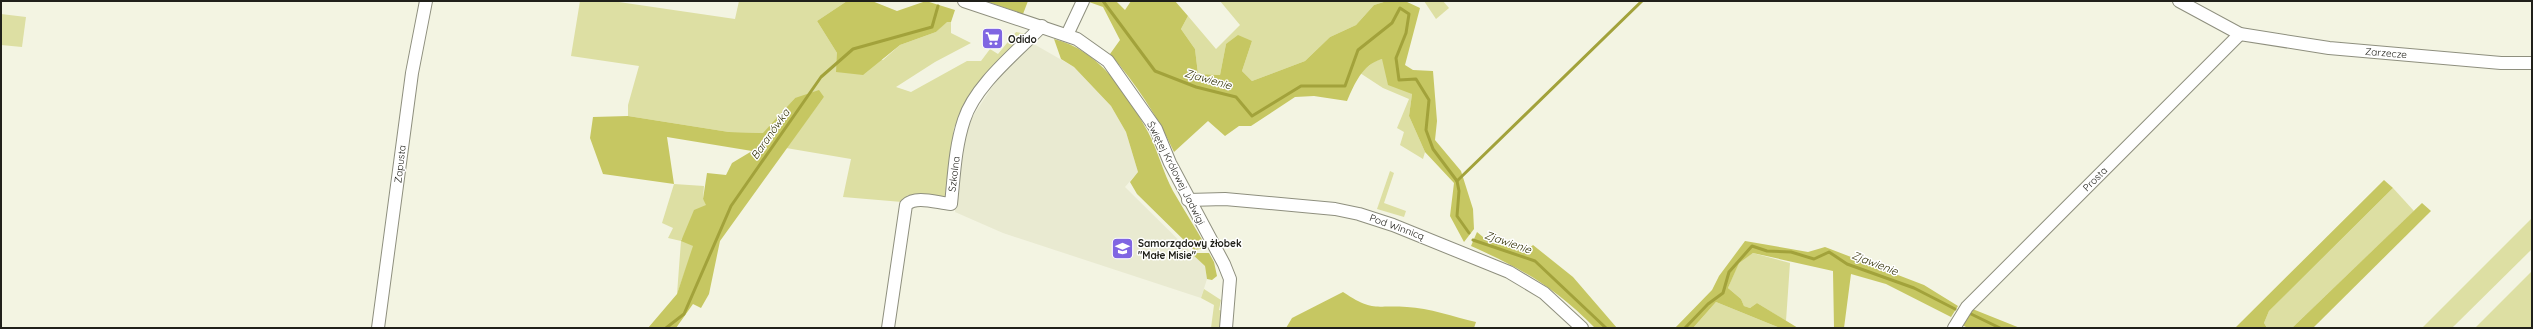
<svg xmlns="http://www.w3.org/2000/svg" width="2533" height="329" viewBox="0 0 2533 329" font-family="Quicksand,sans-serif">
  <rect width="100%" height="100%" fill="#f3f4e2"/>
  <path fill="#e9ead1" d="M1032,43L1074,67L1111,106L1126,132L1138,172L1125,187L1205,266L1207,279L1201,298L1003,233L955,212L967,125L1000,75Z"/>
  <g fill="#dddfa3">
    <path d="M580,1H612L735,19L739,1H847L817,21L837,53L883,60L900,45L936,32L947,21L951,22V33L971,43L935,62L896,87L911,92L967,61H981L990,49L998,54L1016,32L1027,34L975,88L954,128L945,197L908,195L902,202L843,197L851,159L786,148L824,97L795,98L764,133L729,132L628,116V105L639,66L571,56Z"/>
    <path d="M1220,1H1387L1374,5L1356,25L1330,37L1305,61L1252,81L1242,71L1252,41L1226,44L1220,75L1198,74L1195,49L1181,29L1188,16L1216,49L1240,25Z"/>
    <path d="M1424,1H1443L1449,8L1436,19Z"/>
    <path d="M1,14L26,17L22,47L1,45Z"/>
    <path d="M1382,59L1412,94L1409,116L1425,152L1423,159L1400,145L1404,132L1397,128L1409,99L1383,88L1360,73L1375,61Z"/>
    <path d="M1390,171L1394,173L1384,203L1406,211L1404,217L1377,209Z"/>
    <path d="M674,184L704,186L703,199L707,205L681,240L694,246L677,294L681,241L668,238L673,228L662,223Z"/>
    <path d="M2393,188L2414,211L2292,328H2267L2264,323L2269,311Z"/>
    <path d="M2532,218V249L2452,328H2422Z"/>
    <path d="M1753,253L1790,263L1786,321L1757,303L1750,308L1744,306L1741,299L1728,288L1739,262Z"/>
    <path d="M2532,271V328H2475Z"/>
    <path d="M1204,289L1221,300L1219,310L1223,311L1220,328H1211L1214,305L1201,298Z"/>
    <path d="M1716,302L1780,328H1693Z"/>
  </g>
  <g fill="#c6c762">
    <path d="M847,1H872L897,11L926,1L955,10L951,22H947L936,32L900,45L863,75L836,72L837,53L817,21Z"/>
    <path d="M985,1H1028L1023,14Z"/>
    <path d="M1116,1L1125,10L1131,1H1175L1188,16L1181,29L1195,49L1198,74L1220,75L1226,44L1238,35L1252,41L1242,71L1252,81L1305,61L1330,37L1356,25L1374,5L1387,1H1405L1420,8L1405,65L1413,70L1433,71L1437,121L1435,140L1461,171L1473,209L1474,229L1464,242L1450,216L1454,183L1425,152L1409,116L1412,94L1388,85L1382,59C1362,65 1355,83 1347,101L1314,96L1295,97L1251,126H1239L1225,136L1208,121L1174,152C1157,115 1136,84 1110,54L1120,40L1103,7L1089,2Z"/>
    <path d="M1054,39C1099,50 1127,93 1148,132C1158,151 1163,172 1173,191C1184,210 1196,229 1207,248L1194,250L1137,194L1130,182L1138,172L1126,132L1111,106L1074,67L1061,59Z"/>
    <path d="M819,90L824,97L720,241L709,294L701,308L693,304L676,328H648L677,294L693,246L681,241L694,210L706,205L703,199L707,173L726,175L732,163L752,151L667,137L674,184L603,174L590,138L593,117L628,116L729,132L763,133L795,98Z"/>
    <path d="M2384,180L2393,188L2269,311L2264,323L2267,328H2235Z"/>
    <path d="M2422,203L2431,211L2313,328H2292Z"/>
    <path d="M1477,232L1489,242L1526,251L1533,245L1573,277L1617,328H1595C1553,286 1524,270 1471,246Z"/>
    <path d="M1745,241L1808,252L1825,247L1924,285L1958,306L1951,317L1886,284L1851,274L1844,328H1834L1833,271L1753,253L1739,263L1728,288L1741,299L1744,306L1750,308L1757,303L1798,328H1780L1716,302L1693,328H1675L1712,290L1719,276Z"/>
    <path d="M1191,253H1209L1214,262L1217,276L1212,280L1207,279L1205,266Z"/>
    <path d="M1343,292C1373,312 1374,305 1407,307C1429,308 1454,317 1476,322L1474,328H1286L1292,318Z"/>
    <path d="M1970,308L2020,328H1968L1962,325Z"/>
  </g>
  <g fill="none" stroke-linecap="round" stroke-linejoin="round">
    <g stroke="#a2a23b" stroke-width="3">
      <path d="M1103,1L1155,71L1196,87L1236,97L1252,116L1301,86H1345L1358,50L1392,23L1400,8L1409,14L1406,33L1396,58L1399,80L1416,79L1429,100L1426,130L1433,149L1457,181L1459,191L1457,216L1469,233"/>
      <path d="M1457,181L1642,1"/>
      <path d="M1473,240L1535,261L1606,328"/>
      <path d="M1969,313L2000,328"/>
      <path d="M666,328L684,314L731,206L821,77L853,49L932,27L938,6"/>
      <path d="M1685,328L1708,304L1723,293L1729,272L1752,246L1767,251L1791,252L1814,259L1829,252L1847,264L1914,288L1955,309"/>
    </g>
    <defs>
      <g id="minor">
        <path d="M964,1L1077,39L1108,61L1156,129L1170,163L1224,264L1230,279L1226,328"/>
        <path d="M2179,1L2240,34L2329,48L2501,63H2532"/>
        <path d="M1067,35L1083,1"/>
        <path d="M1188,200L1225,199L1335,209L1359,214L1393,225L1509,272L1544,293L1582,328"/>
        <path d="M378,328L412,73L426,1"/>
        <path d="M888,328L906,205C916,195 937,203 951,204C954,176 955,147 964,120C975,85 1017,52 1042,26"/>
        <path d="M1954,328L1967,307L2240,34"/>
      </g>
    </defs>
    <use href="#minor" stroke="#8e8f7e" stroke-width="14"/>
    <use href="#minor" stroke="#fff" stroke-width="12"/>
  </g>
  <defs>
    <symbol id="supermarket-square" viewBox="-11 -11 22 22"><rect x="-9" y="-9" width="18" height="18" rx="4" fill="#8066e2" stroke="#fff"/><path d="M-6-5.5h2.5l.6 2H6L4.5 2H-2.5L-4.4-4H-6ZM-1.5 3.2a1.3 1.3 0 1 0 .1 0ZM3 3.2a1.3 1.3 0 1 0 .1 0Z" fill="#fff"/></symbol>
    <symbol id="school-square" viewBox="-11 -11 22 22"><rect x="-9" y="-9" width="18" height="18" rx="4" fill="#8066e2" stroke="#fff"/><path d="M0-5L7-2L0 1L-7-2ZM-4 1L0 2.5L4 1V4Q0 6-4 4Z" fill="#fff"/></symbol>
  </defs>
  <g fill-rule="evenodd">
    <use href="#supermarket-square" x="980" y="26" width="25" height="25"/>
    <use href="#school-square" x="1110" y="236" width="25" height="25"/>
  </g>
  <g text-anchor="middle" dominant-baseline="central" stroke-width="3" stroke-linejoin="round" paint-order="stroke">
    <g font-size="10" font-weight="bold" fill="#20201a" stroke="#fff" text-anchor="start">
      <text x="1008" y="39">Odido</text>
      <text x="1138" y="243">Samorządowy żłobek<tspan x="1138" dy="12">"Małe Misie"</tspan></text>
    </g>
    <g font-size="10" fill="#20201a" stroke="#fff">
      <text transform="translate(2386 53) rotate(5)">Zarzecze</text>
      <text transform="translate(400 164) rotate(-83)">Zapusta</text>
      <text transform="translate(1176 173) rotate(63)">Świętej Królowej Jadwigi</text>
      <text transform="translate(954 174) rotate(-83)">Szkolna</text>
      <text transform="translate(2095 179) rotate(-45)">Prosta</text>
      <text transform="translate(1397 227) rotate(20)">Pod Winnicą</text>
    </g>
    <g font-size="11" font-style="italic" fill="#313004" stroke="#fff">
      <text transform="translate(1208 79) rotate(16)">Zjawienie</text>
      <text transform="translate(770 134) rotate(-55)">Baranówka</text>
      <text transform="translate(1508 242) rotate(19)">Zjawienie</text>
      <text transform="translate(1875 263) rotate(21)">Zjawienie</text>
    </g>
  </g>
  <rect width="2533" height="329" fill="none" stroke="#20201a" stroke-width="4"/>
</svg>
